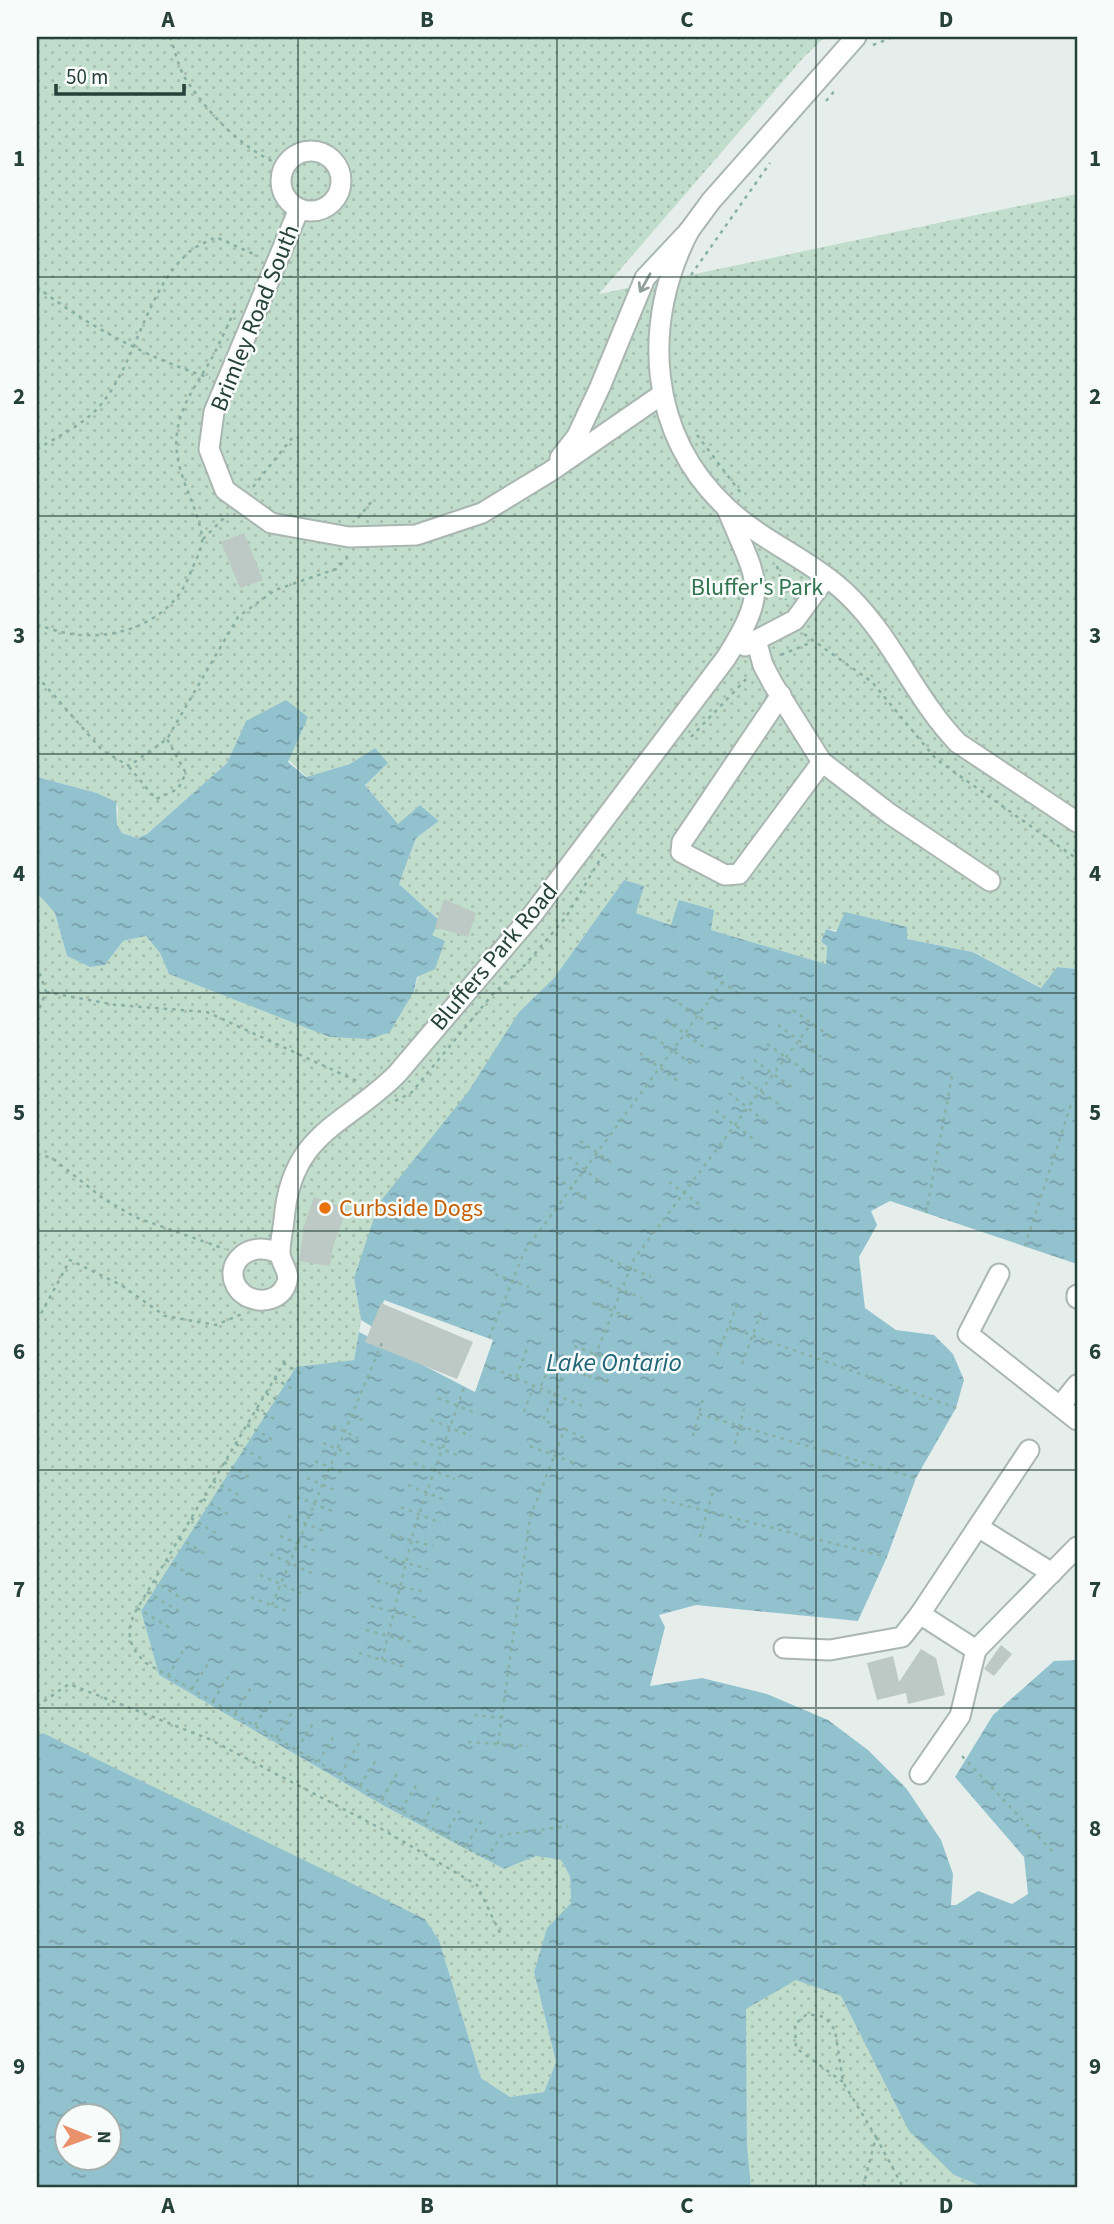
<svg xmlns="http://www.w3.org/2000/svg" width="1114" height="2224" viewBox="0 0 1114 2224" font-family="'Source Sans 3',sans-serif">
  <defs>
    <pattern id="park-dots" width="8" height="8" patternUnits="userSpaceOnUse" patternTransform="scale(1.75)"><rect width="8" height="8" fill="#c1ddcb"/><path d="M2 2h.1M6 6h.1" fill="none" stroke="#a6bfaf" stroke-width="1.8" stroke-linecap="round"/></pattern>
    <pattern id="water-ripples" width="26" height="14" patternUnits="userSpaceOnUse" patternTransform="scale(1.75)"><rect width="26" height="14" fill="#93c2cf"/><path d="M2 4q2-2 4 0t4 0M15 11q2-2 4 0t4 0" fill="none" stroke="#789fa9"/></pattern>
  </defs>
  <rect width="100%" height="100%" fill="#e6eeeb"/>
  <g fill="url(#park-dots)">
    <path d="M37,37H825L803,58L599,294L1077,194V969L1057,967L1042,988L974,952L907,939L826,929L821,942L827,946L826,964L710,930L680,900L672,925L636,913L624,880L554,978L519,1012L354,1278L361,1320L354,1360L334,1364L141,1611L159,1675L386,1807L504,1869L536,1856L561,1860L570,1876L571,1903L547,1929L534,1972L556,2062L544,2092L510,2097L481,2078L439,1940L425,1919L43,1734L37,1736V893L55,913L67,956L90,967L105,965L123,941L146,936L160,953L169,974L414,991L431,935L439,920L399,884L416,838L439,821L420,805L398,825L365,784L376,748L350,764L307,777L246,721L227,763L147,834L137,838L122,833L117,825L118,807L97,793L37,777V730L40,728L37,722Z"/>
    <path d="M796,1979L841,1996L868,2047L954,2175L983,2187H751L747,2145L746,2008Z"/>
  </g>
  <g fill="url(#water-ripples)" fill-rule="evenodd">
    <path d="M286,700L308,717L288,762L306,777L350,764L375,748L388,763L365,785L398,824L420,805L439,821L416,838L399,884L440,921L432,935L445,941L435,969L417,977L414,991L390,1032L370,1039L330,1037L169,974L160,953L146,936L123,941L105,965L90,967L67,956L55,913L37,893V777L97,793L116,802L117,825L122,833L137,838L147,834L227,763L246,721Z"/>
    <path d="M624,880L644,886L636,913L671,925L679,900L714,910L711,930L826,964L827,946L821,942L826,929L836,932L845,912L907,927V939L973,952L1041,988L1057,967L1077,969V1264L890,1201L871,1211L877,1225L859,1257L865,1308L896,1330L934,1335L953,1354L964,1380L956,1408L916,1478L887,1557L858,1621L696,1605L659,1615L665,1627L650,1686L702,1678L767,1694L828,1720L868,1750L906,1788L941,1840L953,1874L951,1905H956L978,1891L1012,1904L1028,1894L1024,1857L955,1777L993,1715L1054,1661L1077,1660V2187H983L954,2175L909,2131L841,1996L796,1980L746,2009L747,2145L751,2187H37V1736L43,1733L425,1919L439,1940L481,2078L510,2097L544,2092L556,2062L534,1972L547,1928L571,1903L570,1876L561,1860L536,1856L504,1869L386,1807L159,1675L141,1611L296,1367L354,1360L361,1320L354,1278L379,1203L468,1092L519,1012L554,978ZM66,2116H108V2158H66Z"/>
  </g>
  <path fill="#e6eeeb" d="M384,1300L493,1340L475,1392L359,1332L361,1320L376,1329Z"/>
  <g fill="#bcc9c4">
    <path d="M244,533L263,580L240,588L221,542Z"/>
    <path d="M444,899L476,913L468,937L435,927Z"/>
    <path d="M314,1197L347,1209L333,1246L330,1266L299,1261L305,1223Z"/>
    <path d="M381,1303L473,1342L457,1379L365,1342Z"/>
    <path d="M1001,1645L1012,1654L994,1676L984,1669Z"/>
    <path d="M921,1649L936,1658L945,1695L908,1704L906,1693L877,1700L867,1663L893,1656L899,1682Z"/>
  </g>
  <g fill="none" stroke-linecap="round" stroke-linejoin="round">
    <defs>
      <g id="minor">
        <circle cx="311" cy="181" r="30"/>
        <path d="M299,209L214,412L209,449L225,490L271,523L349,537L416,535L482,513L551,471L661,395"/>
        <path d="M689,231C641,323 648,435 727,508C764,543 816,562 851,598C894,641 916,700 958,743L1077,822"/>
        <path d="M560,458L577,436L600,387L645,278L689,231L711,201L856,37"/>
        <path d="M756,640L763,665L773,684L822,762L890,814L990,881"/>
        <path d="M745,646L795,620L825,579"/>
        <path d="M781,695L682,842L681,852L725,875L739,874L822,762"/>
        <path d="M280,1254C249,1237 220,1266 239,1290C251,1304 276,1304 285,1287C293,1272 280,1265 280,1252C280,1242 283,1230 284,1220C291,1132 345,1126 397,1074L533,914L726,658C771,587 757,582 727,509"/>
        <path d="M999,1274L968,1334L1077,1420"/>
        <path d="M1077,1295V1298"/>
        <path d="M1061,1405L1077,1385"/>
        <path d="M1029,1450L920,1614L976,1650L1077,1547"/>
        <path d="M978,1527L1052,1573"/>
        <path d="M784,1648L830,1650L902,1637L920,1614"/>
        <path d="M920,1774L960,1716L976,1650"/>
      </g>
    </defs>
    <use href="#minor" stroke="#a9b6b2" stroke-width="23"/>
    <g stroke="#89b0a6" stroke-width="2.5" stroke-dasharray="3.5 5" stroke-linecap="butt">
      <path d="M170,37C175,50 178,66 185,78C209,115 244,151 285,167"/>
      <path d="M873,45L893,37"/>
      <path d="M826,101L837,88"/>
      <path d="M691,275L770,163"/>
      <path d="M37,287C88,326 148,358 210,378"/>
      <path d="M697,435L743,496"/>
      <path d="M37,449C59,436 87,423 103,402C137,359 146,291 188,253C195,246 207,242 216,237L258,256"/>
      <path d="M253,487L292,438"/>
      <path d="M358,518L372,501"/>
      <path d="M203,539L228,514"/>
      <path d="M777,566L786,600"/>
      <path d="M37,625C49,628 61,633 73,634C121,641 175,619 191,571C195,562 204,546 202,536C196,500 172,470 177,433C180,404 200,380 213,356C221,340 229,323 236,307"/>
      <path d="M804,634L872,682L936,759L1077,859"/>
      <path d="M781,655L812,642"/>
      <path d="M37,676L102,750L129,766L167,739L238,617L275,590L336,569L347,558L346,554"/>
      <path d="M691,737L749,676"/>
      <path d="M129,767L156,799L178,789L186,773L167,739"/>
      <path d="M37,965L46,992L37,1015"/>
      <path d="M707,972L738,993"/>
      <path d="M46,992L116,1005L207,1012L359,1082"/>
      <path d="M679,1003L718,1030"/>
      <path d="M793,1010L831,1037"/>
      <path d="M666,1020L705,1048"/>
      <path d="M778,1025L821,1057"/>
      <path d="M654,1037L693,1065"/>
      <path d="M767,1044L806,1071"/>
      <path d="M640,1053L679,1082"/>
      <path d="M754,1060L793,1088"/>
      <path d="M741,1077L781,1106"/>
      <path d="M729,1093L767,1123"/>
      <path d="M395,1101L411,1093L492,995L527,963L566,917L605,851"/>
      <path d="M716,1111L756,1141"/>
      <path d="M580,1141L612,1163"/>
      <path d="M37,1154L52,1158L104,1199L135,1217L225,1249"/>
      <path d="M569,1157L599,1181"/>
      <path d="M556,1177L586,1199"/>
      <path d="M669,1182L699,1204"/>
      <path d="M926,1213L953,1071"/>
      <path d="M1025,1246L1072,1101"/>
      <path d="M610,1260L651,1277"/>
      <path d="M495,1274L529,1287"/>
      <path d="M601,1282L642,1298"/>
      <path d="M593,1303L633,1319"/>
      <path d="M37,1321L70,1260L121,1285L165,1316L216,1325L242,1314"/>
      <path d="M729,1327L956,1408"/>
      <path d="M489,1338L524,1252L722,983"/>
      <path d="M574,1346L616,1362"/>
      <path d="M717,1355L739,1300"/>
      <path d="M285,1361L134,1614C126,1635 129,1647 146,1663L477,1854L488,1856L502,1835L568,1826"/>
      <path d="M283,1363L305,1376"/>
      <path d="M742,1364L762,1310"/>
      <path d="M485,1365L585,1407"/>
      <path d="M588,1376L609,1382"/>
      <path d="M516,1377L527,1349"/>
      <path d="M274,1378L296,1391"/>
      <path d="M541,1386L552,1360"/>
      <path d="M266,1393L287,1406"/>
      <path d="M438,1398L478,1414"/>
      <path d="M256,1409L278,1421"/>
      <path d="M524,1412L534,1385"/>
      <path d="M699,1414L916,1478"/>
      <path d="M352,1415L365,1421"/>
      <path d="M431,1420L471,1436"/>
      <path d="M247,1425L273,1440"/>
      <path d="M333,1426L358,1438"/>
      <path d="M565,1429L586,1439"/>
      <path d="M693,1436L703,1399"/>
      <path d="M422,1441L462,1457"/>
      <path d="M323,1443L352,1455"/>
      <path d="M236,1444L262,1459"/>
      <path d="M735,1444L744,1409"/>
      <path d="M530,1446L576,1464"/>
      <path d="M315,1461L344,1473"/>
      <path d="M224,1462L249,1477"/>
      <path d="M414,1463L455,1479"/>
      <path d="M307,1478L337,1491"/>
      <path d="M213,1481L239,1495"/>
      <path d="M408,1485L447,1501"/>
      <path d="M297,1497L332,1511"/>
      <path d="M203,1499L228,1514"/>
      <path d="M663,1500L887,1557"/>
      <path d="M401,1507L441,1523"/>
      <path d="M288,1516L323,1531"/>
      <path d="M191,1518L219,1535"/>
      <path d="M391,1535L433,1546"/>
      <path d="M280,1536L316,1551"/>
      <path d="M700,1537L713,1491"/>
      <path d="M179,1538L207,1555"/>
      <path d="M270,1554L314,1574"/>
      <path d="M385,1557L428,1569"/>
      <path d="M166,1560L194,1577"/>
      <path d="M260,1575L301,1593"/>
      <path d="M154,1581L186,1601"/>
      <path d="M377,1581L425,1592"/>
      <path d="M147,1592L180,1612"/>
      <path d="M251,1597L291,1613"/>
      <path d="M272,1605L382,1343"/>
      <path d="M371,1606L418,1618"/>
      <path d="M137,1608L170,1628"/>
      <path d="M366,1630L412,1642"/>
      <path d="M359,1653L405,1667"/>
      <path d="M382,1660L415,1526L465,1385"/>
      <path d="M168,1676L186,1646"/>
      <path d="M192,1689L210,1661"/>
      <path d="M1076,1698H1077"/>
      <path d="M213,1701L230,1674"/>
      <path d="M37,1706L69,1684L209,1739L380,1828L477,1885L501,1935"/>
      <path d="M235,1713L252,1686"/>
      <path d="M474,1715L501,1718"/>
      <path d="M255,1725L272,1699"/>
      <path d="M276,1738L293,1711"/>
      <path d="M468,1742L528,1746"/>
      <path d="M498,1744L530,1517L565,1429L543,1420L567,1366L587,1376L634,1259L811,1024"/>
      <path d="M297,1749L314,1722"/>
      <path d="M962,1756L1053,1852"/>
      <path d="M318,1762L334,1736"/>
      <path d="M340,1775L359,1743"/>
      <path d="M360,1786L376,1760"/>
      <path d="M382,1799L398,1772"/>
      <path d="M401,1810L417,1784"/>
      <path d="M423,1822L440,1795"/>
      <path d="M444,1835L461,1809"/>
      <path d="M466,1846L483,1819"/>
      <path d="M843,2082L796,2048L795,2024L807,2014L825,2017L835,2030L843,2082L876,2137L863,2187"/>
      <path d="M876,2137L903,2187"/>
    </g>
    <use href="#minor" stroke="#fff" stroke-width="19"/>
  </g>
  <defs><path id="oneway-shaft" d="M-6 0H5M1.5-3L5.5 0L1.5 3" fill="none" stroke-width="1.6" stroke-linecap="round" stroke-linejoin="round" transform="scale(1.75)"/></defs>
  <use stroke="#92a09c" href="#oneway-shaft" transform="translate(645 283) rotate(119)"/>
  <path fill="none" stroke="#26403a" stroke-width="2" stroke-opacity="0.55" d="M298,37V2187M557,37V2187M816,37V2187M37,277H1077M37,516H1077M37,754H1077M37,993H1077M37,1231H1077M37,1470H1077M37,1708H1077M37,1947H1077"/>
  <circle fill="#e8710a" stroke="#f7fbf9" stroke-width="2.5" cx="325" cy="1208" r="7"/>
  <g text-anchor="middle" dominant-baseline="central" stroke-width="5" stroke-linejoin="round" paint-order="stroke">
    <g font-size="24" fill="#26403a" stroke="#f7fbf9">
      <text transform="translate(255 318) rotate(-68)">Brimley Road South</text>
      <text transform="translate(494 957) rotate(-50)">Bluffers Park Road</text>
    </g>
    <g font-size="24" fill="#337450" stroke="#f7fbf9">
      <text x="757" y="587">Bluffer's Park</text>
    </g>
    <g font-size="24" fill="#c56008" stroke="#f7fbf9" text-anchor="start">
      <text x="339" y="1208">Curbside Dogs</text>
    </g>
    <g font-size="26" font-style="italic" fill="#236578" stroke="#f7fbf9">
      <text x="614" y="1362">Lake Ontario</text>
    </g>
  </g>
  <rect width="1114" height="2224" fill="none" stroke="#f7fbf9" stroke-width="77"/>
  <g transform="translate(88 2137) rotate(91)"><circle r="33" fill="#f7fbf9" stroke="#a3b0ad" stroke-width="2"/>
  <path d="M0-5L12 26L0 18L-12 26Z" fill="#e9916a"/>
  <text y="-10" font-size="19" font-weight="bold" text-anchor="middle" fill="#26403a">N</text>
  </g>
  <path d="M56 84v10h128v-10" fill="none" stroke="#26403a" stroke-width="3.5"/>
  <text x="66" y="84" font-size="21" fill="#26403a" stroke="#f7fbf9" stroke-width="5" paint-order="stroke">50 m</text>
  <rect x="38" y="38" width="1038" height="2148" fill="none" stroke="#26403a" stroke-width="2.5"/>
  <g font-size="23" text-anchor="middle" font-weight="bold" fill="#26403a">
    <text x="168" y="27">A</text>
    <text x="427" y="27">B</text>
    <text x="687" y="27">C</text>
    <text x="946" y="27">D</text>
    <text x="19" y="166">1</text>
    <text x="1095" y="166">1</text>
    <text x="19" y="404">2</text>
    <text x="1095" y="404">2</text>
    <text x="19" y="643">3</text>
    <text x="1095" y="643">3</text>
    <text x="19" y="881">4</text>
    <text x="1095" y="881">4</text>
    <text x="19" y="1120">5</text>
    <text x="1095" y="1120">5</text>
    <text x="19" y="1359">6</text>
    <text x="1095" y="1359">6</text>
    <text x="19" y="1597">7</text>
    <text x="1095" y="1597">7</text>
    <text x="19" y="1836">8</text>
    <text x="1095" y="1836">8</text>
    <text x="19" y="2074">9</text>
    <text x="1095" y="2074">9</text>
    <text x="168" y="2213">A</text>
    <text x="427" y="2213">B</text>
    <text x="687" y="2213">C</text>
    <text x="946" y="2213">D</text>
  </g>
</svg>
